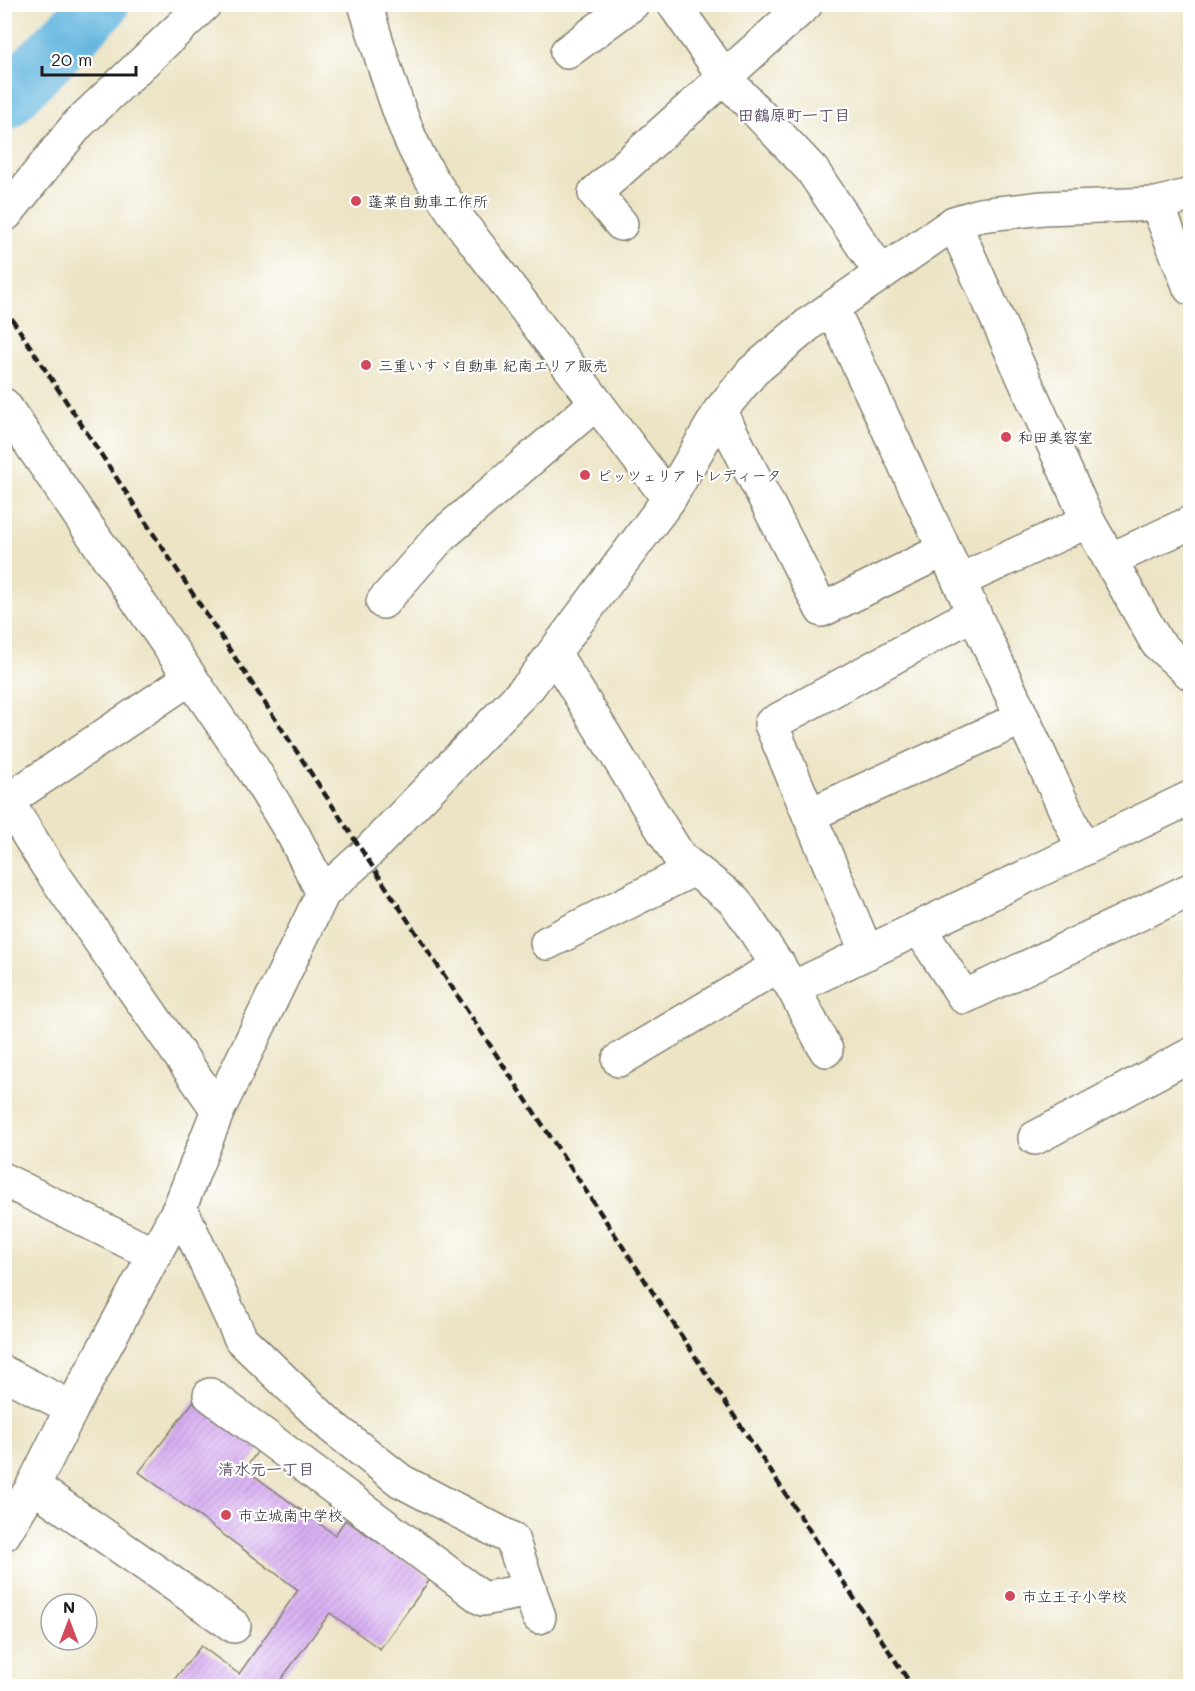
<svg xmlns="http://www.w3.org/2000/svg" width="1195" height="1691" viewBox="0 0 1195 1691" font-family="Mali,'Klee One',sans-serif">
  <defs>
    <pattern id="building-hatch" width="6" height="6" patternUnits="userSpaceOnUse" patternTransform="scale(1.5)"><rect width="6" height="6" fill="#d6acf1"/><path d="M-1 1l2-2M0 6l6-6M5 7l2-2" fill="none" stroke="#b793ce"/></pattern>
  </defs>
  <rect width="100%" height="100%" fill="#fff"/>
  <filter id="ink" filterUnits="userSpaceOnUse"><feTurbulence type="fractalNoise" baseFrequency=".0167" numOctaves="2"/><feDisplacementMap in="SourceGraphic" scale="12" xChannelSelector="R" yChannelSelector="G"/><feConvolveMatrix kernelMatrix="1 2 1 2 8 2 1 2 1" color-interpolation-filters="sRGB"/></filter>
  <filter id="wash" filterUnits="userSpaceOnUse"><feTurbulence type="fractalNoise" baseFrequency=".008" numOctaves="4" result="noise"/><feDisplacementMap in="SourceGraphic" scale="24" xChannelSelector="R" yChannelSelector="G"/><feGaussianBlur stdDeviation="1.35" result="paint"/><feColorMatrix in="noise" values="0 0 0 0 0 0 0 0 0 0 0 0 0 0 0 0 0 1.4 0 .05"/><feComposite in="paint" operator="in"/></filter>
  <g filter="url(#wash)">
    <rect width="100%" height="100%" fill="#ece4c5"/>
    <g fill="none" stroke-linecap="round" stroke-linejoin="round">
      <path stroke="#64b6df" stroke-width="57" d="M4,102L101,4"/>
    </g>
    <g id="blocks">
      <path fill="url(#building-hatch)" d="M196,1398L260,1448L245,1469L335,1535L345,1520L431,1578L380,1649L330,1613L276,1686H169L201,1646L239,1674L298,1590L139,1472Z"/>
    </g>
  </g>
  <g filter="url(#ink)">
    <use href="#blocks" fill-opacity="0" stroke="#848070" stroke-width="1.5"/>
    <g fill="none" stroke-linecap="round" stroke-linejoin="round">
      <defs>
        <g id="minor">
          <path d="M365,4C379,48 391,93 409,136C422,167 442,195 461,223L669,499"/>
          <path d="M674,4L725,78L812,170L881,273"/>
          <path d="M567,52L632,4"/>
          <path d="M1157,204L1190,288"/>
          <path d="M6,214L78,124L205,4"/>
          <path d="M954,223L1088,521L1157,643L1190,673"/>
          <path d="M621,224L595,193L806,4"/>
          <path d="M832,308L1083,848"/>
          <path d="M4,405L251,766L294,836L323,893"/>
          <path d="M720,411L822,610L944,550"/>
          <path d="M1110,560L1190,523"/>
          <path d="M959,581L1088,521"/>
          <path d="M383,602L440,537L596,403"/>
          <path d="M554,653L680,858L735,901L793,988L826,1050"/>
          <path d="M190,678L7,801L47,865L218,1110"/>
          <path d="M809,815L1022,718"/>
          <path d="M919,928L964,997L1190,890"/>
          <path d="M547,943L694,869"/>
          <path d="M867,953L771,724L974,613"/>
          <path d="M793,988L1190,798"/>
          <path d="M619,1060L779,965"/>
          <path d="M1035,1138L1190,1055"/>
          <path d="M4,1180L155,1255"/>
          <path d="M180,1207L241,1339L331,1426L401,1481L512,1539L539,1617"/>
          <path d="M4,1373L72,1408"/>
          <path d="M210,1395L483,1599L530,1590"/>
          <path d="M33,1486L234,1626"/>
          <path d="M4,1534L33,1486L72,1408L180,1207L218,1110L323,893L365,855L529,686L669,499L720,411L753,371L810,323L954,223L980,215L1043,208L1157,204L1190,195"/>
        </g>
      </defs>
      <use href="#minor" stroke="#848070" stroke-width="36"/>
      <use href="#minor" stroke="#fff" stroke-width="33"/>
      <path stroke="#1c1c1c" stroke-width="4.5" stroke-dasharray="9 4.5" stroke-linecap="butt" d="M4,307L912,1686"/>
    </g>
  </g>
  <g fill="#d1495b" stroke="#fff" stroke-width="2">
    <circle cx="356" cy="201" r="6"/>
    <circle cx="366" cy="365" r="6"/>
    <circle cx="1006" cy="437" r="6"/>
    <circle cx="585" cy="475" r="6"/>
    <circle cx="226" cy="1515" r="6"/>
    <circle cx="1010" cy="1596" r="6"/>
  </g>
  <g text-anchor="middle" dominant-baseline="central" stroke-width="4.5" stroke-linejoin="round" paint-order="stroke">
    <g font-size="15" fill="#1c1c1c" stroke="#fff" text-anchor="start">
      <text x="368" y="201">蓬莱自動車工作所</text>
      <text x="378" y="365">三重いすゞ自動車 紀南エリア販売</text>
      <text x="1018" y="437">和田美容室</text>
      <text x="597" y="475">ピッツェリア トレディータ</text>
      <text x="238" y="1515">市立城南中学校</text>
      <text x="1022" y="1596">市立王子小学校</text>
    </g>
    <g font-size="16" font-weight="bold" fill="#5d4e67" stroke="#fff">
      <text x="794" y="114">田鶴原町一丁目</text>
      <text x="266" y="1468">清水元一丁目</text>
    </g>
  </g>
  <rect width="1195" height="1691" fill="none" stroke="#fff" stroke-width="24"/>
  <g transform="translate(69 1622)"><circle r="28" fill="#ffffff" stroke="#a4a4a4" stroke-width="1.5"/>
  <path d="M0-4.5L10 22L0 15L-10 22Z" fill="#d1495b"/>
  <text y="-9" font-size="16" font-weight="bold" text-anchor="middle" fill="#1c1c1c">N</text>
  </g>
  <path d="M42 66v9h94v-9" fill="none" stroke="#1c1c1c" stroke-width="3"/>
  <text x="51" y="66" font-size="18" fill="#1c1c1c" stroke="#ffffff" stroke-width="4.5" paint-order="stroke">20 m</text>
</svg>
